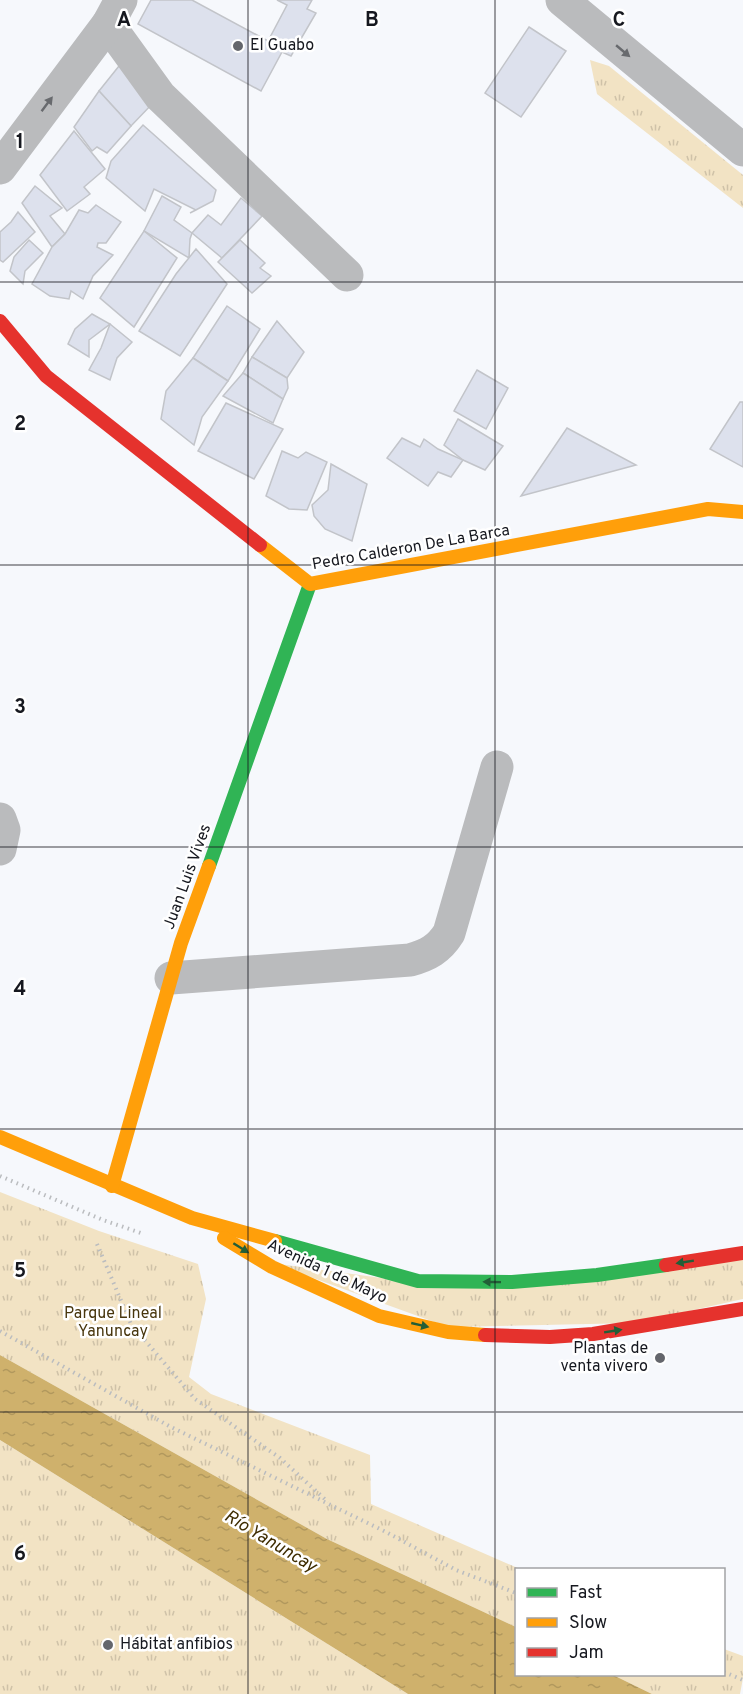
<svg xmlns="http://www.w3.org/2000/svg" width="743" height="1694" viewBox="0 0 743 1694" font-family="Overpass,sans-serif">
  <defs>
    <pattern id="grass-tufts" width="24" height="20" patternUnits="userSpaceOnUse" patternTransform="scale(1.5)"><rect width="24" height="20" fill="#f2e3c4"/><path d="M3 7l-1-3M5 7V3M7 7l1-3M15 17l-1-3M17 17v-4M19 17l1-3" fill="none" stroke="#cfc2a8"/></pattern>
    <pattern id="water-ripples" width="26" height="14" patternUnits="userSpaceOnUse" patternTransform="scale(1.5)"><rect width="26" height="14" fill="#cfb16c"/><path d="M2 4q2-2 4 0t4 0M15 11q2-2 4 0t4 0" fill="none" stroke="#b1985d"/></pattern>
  </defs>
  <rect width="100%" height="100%" fill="#f6f8fc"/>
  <g fill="url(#grass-tufts)">
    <path d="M590,60L609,66L743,175V208L597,94Z"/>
    <path d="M0,1192L99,1231L198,1264L206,1299L189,1377L211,1394L370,1455L371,1504L520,1569L516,1570V1627L327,1539L0,1355Z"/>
    <path d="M743,1258V1299L635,1323L448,1327L272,1263L418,1283Z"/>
    <path d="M0,1440L408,1694H0Z"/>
    <path d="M724,1649L743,1656V1678L740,1694H652L613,1675L724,1674Z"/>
  </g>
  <path fill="url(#water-ripples)" d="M0,1355L327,1539L516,1627V1674L613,1675L652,1694H408L0,1440Z"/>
  <g fill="#dde1ed" stroke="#c2c4c9" stroke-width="1.5">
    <path d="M151,0H192L268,41L287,5L277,0H312L307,9L316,13L291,56L282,52L261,91L138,24Z"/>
    <path d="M529,27L566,51L521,117L485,93Z"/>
    <path d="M123,61L154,102L131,126L99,91Z"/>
    <path d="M99,91L131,126L107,153L97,147L92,151L74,127Z"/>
    <path d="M143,125L216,190L213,201L190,213L196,210L154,189L145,211L106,178L111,161Z"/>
    <path d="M74,131L105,169L84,187L90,194L67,211L40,175Z"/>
    <path d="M35,186L62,208L50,216L65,234L52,247L22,203Z"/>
    <path d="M162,196L181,207L174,220L192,233L190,239L189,258L144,231Z"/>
    <path d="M241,198L262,216L222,258L192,233L208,215L221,225Z"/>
    <path d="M96,205L121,222L106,243H98L97,247L113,255L93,276L83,299L71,291L69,299L50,296L32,284L52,247L65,234L79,210L88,213Z"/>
    <path d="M18,212L35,232L3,262L0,260V232L11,222Z"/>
    <path d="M144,231L177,258L134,327L100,298Z"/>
    <path d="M29,240L43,253L25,271L23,284L10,271L14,257Z"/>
    <path d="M240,240L265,263L260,268L271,276L252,293L218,262Z"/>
    <path d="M196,249L227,284L180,356L139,331L176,274Z"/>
    <path d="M227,306L260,329L228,381L193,358Z"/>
    <path d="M92,314L110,324L89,340V357L68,344L75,329Z"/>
    <path d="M277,321L304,352L287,378L252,357Z"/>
    <path d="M110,324L132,342L117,358L110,380L89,370L101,348Z"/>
    <path d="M252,357L287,378L288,388L283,399L243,373Z"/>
    <path d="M193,358L228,381L202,417L194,445L161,419L166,391Z"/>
    <path d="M477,370L508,388L486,429L454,411Z"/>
    <path d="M243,373L283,399L273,423L223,396Z"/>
    <path d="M740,402H743V467L710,449Z"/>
    <path d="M226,403L283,429L254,479L198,451Z"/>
    <path d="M458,419L503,446L485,470L463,460L444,445Z"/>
    <path d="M567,428L636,465L521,496Z"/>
    <path d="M402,438L420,447L424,439L438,449L463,460L451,477L438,472L428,486L387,458Z"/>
    <path d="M282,451L298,458L306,452L327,462L307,510L289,509L266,496Z"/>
    <path d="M331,464L367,484L352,541L325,529L314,516L312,505L328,490Z"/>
  </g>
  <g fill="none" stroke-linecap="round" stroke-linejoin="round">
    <g stroke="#babcbf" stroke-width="4" stroke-dasharray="1.5 4.5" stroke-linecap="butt">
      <path d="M0,1176L103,1220L141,1233"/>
      <path d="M97,1244L131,1324L195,1399L280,1458L328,1502"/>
      <path d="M0,1331L169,1426L386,1532L456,1570L516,1593"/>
      <path d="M724,1672L743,1680"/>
    </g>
    <g stroke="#babbbd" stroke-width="33">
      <path d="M562,0L743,150"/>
      <path d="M108,24L160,96L347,275"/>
      <path d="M0,168L108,24L121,0"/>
      <path d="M0,819L4,830L0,849"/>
      <path d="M171,978L410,960C428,955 439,949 449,933L497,767"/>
    </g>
    <g stroke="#30b455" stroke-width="14">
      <path d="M209,866L310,584"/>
      <path d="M275,1241L418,1281L512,1282L597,1275L666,1265"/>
    </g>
    <g stroke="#ff9f0a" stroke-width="14">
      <path d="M260,545L310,584L708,509L743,512"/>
      <path d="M0,1137L192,1218L275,1241"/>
      <path d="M112,1186L181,943L209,866"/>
      <path d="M224,1238L272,1267L379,1316L448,1332L485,1335"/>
    </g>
    <g stroke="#e5322d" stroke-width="14">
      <path d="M0,321L46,376L260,545"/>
      <path d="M666,1265L743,1253"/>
      <path d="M485,1335L550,1337L593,1334L743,1309"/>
    </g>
  </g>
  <defs><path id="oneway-solid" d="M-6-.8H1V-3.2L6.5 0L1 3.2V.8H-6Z" transform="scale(1.5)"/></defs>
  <g fill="#686a6e">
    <use href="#oneway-solid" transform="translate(623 51) rotate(40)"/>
    <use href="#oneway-solid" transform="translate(47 104) rotate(-53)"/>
  </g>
  <g fill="#225e37">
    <use href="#oneway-solid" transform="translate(241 1248) rotate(32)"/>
    <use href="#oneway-solid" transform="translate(685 1262) rotate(171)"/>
    <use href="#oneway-solid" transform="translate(492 1282) rotate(-179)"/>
    <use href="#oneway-solid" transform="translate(420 1325) rotate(13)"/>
    <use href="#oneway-solid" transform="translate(613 1331) rotate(-9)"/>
  </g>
  <path fill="none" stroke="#16181f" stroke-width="1.5" stroke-opacity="0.55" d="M248,0V1694M495,0V1694M0,282H743M0,565H743M0,847H743M0,1129H743M0,1412H743"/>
  <g fill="#64666c" stroke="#fff" stroke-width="2">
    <circle cx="238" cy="46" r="6"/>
    <circle cx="660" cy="1358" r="6"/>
    <circle cx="108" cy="1645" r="6"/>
  </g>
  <g text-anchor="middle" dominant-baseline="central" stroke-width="5" stroke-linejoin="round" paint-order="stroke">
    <g font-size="16" fill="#16181f" stroke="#fff" text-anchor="start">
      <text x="250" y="46">El Guabo</text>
      <text x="648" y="1349" text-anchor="end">Plantas de<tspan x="648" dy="18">venta vivero</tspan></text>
      <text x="120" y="1645">Hábitat anfibios</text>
    </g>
    <g font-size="16" fill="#16181f" stroke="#fff">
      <text transform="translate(411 548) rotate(-10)">Pedro Calderon De La Barca</text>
      <text transform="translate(188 877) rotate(-70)">Juan Luis Vives</text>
      <text transform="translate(327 1272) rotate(25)">Avenida 1 de Mayo</text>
    </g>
    <g font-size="16" fill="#48360d" stroke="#fff">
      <text x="113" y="1314">Parque Lineal<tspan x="113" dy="18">Yanuncay</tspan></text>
    </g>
    <g font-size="18" font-style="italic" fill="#3f2d02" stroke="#fff">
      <text transform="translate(270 1542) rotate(31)">Río Yanuncay</text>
    </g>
  </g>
  <g font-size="20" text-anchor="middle" font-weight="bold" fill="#16181f" stroke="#fff" stroke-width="5" stroke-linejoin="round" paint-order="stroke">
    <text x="124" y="26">A</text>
    <text x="372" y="26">B</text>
    <text x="619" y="26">C</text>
    <text x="20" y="148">1</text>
    <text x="20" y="430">2</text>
    <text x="20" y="713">3</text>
    <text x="20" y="995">4</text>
    <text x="20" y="1277">5</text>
    <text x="20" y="1560">6</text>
  </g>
  <rect x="515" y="1568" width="210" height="108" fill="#ffffff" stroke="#a2a3a5" stroke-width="1.5"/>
  <rect x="527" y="1588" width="30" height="9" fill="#30b455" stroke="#a2a3a5" stroke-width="1.5"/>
  <text x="569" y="1598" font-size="18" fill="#16181f">Fast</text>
  <rect x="527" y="1618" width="30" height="9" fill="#ff9f0a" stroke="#a2a3a5" stroke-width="1.5"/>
  <text x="569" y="1628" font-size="18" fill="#16181f">Slow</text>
  <rect x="527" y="1648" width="30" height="9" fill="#e5322d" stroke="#a2a3a5" stroke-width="1.5"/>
  <text x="569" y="1658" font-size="18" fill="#16181f">Jam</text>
</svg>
